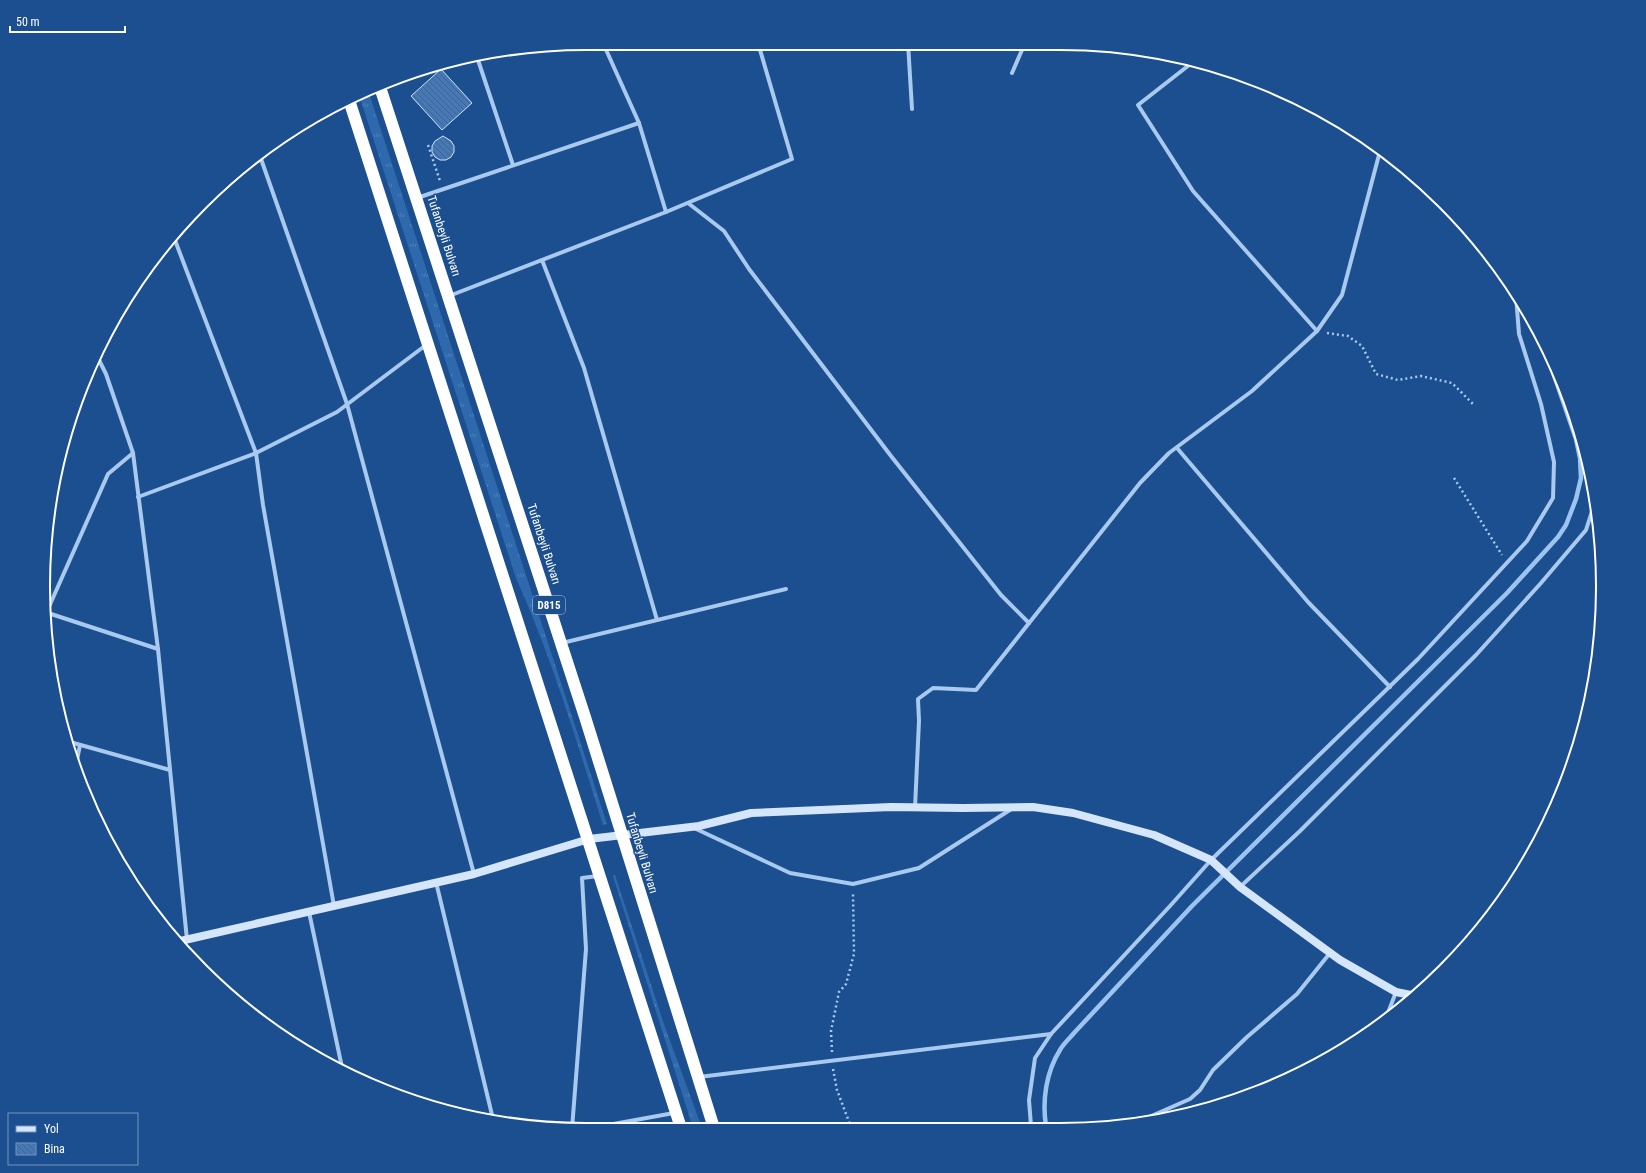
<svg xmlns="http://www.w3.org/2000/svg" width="1646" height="1173" viewBox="0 0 1646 1173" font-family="'Roboto Condensed',sans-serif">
  <defs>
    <pattern id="grass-tufts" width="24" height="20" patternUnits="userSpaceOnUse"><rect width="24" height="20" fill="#2e69ad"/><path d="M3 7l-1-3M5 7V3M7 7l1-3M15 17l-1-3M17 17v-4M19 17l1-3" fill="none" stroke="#4d80b9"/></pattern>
    <pattern id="building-back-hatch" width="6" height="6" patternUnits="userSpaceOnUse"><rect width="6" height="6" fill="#4478b7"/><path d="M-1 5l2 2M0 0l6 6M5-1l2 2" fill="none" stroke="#486282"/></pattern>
  </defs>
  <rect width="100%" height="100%" fill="#1b4f8f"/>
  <g fill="url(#grass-tufts)">
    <path d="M368,90L607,824L603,825C577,742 552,658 516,578L359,95Z"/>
    <path d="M615,875L665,1027L702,1128H693L613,876Z"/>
  </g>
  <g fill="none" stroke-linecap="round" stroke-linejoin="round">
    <path stroke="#9cc4f0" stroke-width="4.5" d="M1046,1126C1042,1101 1046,1072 1060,1050C1063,1044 1069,1039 1074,1033L1192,906L1507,593L1558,537L1566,525L1576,499L1581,478L1580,458L1576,439L1544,346"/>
  </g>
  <g fill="url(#building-back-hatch)" stroke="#cfe3fa">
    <path d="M441,69L472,103L442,130L411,96Z"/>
    <path d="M443,136L451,141L454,146V152L451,157L446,160H440L435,157L432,152V146L435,141Z"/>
  </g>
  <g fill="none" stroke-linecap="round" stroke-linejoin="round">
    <g stroke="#a9c9ee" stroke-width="2.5" stroke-dasharray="2 3" stroke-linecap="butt">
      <path d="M428,145L440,181"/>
      <path d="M1327,333L1348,336L1362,346L1376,374L1398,380L1421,376L1452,383L1474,405"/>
      <path d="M1454,478L1502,555"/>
      <path d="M832,1052L831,1031L839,992L846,984L854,954L853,893"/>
      <path d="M833,1069L837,1090L851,1127"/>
    </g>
    <g stroke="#a9c9ee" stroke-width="4">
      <path d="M603,43L639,123L666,212"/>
      <path d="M908,43L912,109"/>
      <path d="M477,57L513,165"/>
      <path d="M1193,62L1138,105L1193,191L1317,331"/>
      <path d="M1012,73L1025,43"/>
      <path d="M260,156L347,404L474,874"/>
      <path d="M417,198L639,123"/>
      <path d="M688,203L724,231L749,269L891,456L1001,595L1029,623"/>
      <path d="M173,235L256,453L263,505L334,906"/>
      <path d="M542,260L584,368L657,620"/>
      <path d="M449,296L666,212L792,159L758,43"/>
      <path d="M96,354L106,374L133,453L158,649L187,940"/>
      <path d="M1177,448L1308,602L1390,687"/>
      <path d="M138,497L256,453L337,412L426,345"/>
      <path d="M48,609L108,474L133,453"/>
      <path d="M48,613L158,649"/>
      <path d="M562,643L786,589"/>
      <path d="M70,742L170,770"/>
      <path d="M76,765L80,745"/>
      <path d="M915,808L919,721L918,699L933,688L976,690L1140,483L1169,453L1252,391L1317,331L1342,295L1380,151"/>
      <path d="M694,828L790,873L853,884L919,868L1013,808"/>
      <path d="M436,882L493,1119"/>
      <path d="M1240,887L1300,831L1476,655L1541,583L1586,530L1595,502"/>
      <path d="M309,912L343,1072"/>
      <path d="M1386,1018L1396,992"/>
      <path d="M699,1077L1051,1034"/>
      <path d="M1140,1121L1190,1099L1200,1090L1213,1070L1247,1037L1297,994L1330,953"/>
      <path d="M1031,1126L1029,1100L1035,1058L1051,1034L1170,906L1211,860L1418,659L1527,541L1553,498L1554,462L1541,404L1519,334L1516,296"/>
      <path d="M572,1129L586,949L582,878L598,876"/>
      <path d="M586,1129L674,1113"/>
    </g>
    <path stroke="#d6e6fa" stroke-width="8" d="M176,942L474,874L589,839L699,826L751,813L891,807L963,808L1033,807L1073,813L1154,835L1211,860L1240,887L1340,960L1396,992L1416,996"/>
    <g stroke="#fff" stroke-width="12">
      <path d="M379,84L585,717L714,1128"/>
      <path d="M349,100L681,1128"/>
    </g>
  </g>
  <g text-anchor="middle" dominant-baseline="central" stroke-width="3" stroke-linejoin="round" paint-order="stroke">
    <rect fill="#1b4f8f" stroke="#bbcadd" stroke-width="1" x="533" y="596" width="32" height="18" rx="3"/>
    <g font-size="11" font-weight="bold" fill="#fff">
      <text x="549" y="605">D815</text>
    </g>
    <g font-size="12" fill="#fff" stroke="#1b4f8f">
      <text transform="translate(444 236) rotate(72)">Tufanbeyli Bulvarı</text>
      <text transform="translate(544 544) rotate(72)">Tufanbeyli Bulvarı</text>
      <text transform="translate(642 853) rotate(73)">Tufanbeyli Bulvarı</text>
    </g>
  </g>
  <path d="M0 0H1646V1173H0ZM586 50H1060A536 536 0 0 1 1596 586V587A536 536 0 0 1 1060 1123H586A536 536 0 0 1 50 587V586A536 536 0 0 1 586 50Z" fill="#1b4f8f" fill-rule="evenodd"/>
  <path fill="none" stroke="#fff" stroke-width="2" d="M586 50H1060A536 536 0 0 1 1596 586V587A536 536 0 0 1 1060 1123H586A536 536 0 0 1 50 587V586A536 536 0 0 1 586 50Z"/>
  <rect x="8" y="1113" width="130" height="52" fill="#1b4f8f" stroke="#7695bc"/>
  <rect x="16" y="1126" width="20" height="6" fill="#d6e6fa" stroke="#7695bc"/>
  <text x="44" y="1133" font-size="12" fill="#ffffff">Yol</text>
  <rect x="16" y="1143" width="20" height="12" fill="url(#building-back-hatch)" stroke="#7695bc"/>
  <text x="44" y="1153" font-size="12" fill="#ffffff">Bina</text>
  <path d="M10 26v6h115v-6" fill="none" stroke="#ffffff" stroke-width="2"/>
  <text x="16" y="26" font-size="12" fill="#ffffff" stroke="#1b4f8f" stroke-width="3" paint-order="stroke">50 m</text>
</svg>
